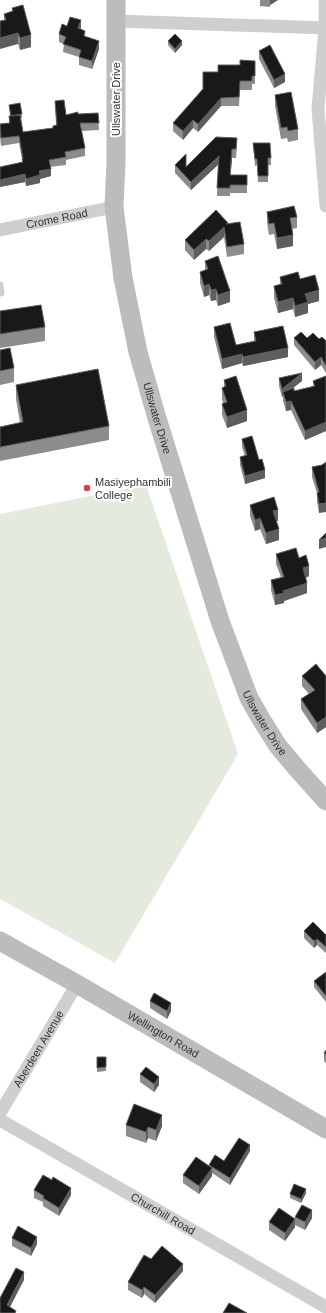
<svg xmlns="http://www.w3.org/2000/svg" width="326" height="1313" viewBox="0 0 326 1313" font-family="Arial,sans-serif">
  <rect width="100%" height="100%" fill="#fff"/>
  <path fill="#e4ebde" d="M146,485L238,754L115,963L0,899V514Z"/>
  <g fill="none" stroke-linecap="round" stroke-linejoin="round">
    <path stroke="#cfcfcf" stroke-width="7" d="M0,285L1,293H0"/>
    <g stroke="#cfcfcf" stroke-width="13">
      <path d="M325,0V28L318,109L326,206"/>
      <path d="M116,21L326,28"/>
      <path id="s1" d="M0,230L114,207"/>
      <path id="s2" d="M0,1113L77,984"/>
      <path id="s3" d="M0,1120L326,1307"/>
    </g>
    <g stroke="#bcbcbc" stroke-width="19">
      <path id="s4" d="M116,0V162L114,207L123,278L138,352L156,415L220,621L249,698L261,719L278,746L299,771L326,801"/>
      <path id="s5" d="M0,941L77,984L326,1129"/>
    </g>
  </g>
  <g fill="#8c8c8c">
    <path d="M260,0H278L270,5V7L260,6Z"/>
    <path d="M12,8L31,47L20,50L18,44L4,20V14L12,11Z"/>
    <path d="M67,26L81,28L80,29L85,37L99,49L92,69L79,65V57L63,52L64,44L59,42V34Z"/>
    <path d="M168,41L182,45L175,53L168,45Z"/>
    <path d="M259,51L285,82L274,88L259,59Z"/>
    <path d="M255,61V84H252V90H240L239,106H221L198,132L193,128L183,140L173,131V123L218,72L240,65Z"/>
    <path d="M275,95L298,129V140L288,142L287,138L281,139L275,106Z"/>
    <path d="M55,101L66,115L98,113L99,130L81,131L85,148V156L66,160V165L50,167L51,176L40,179V183L26,186L25,182L0,187V167L22,162V159L19,143L1,146L0,136V124L9,123V116H10L9,105L22,114V118H20L23,132L53,128L56,125Z"/>
    <path d="M253,143L271,158V165H268V182H258L257,165L255,166Z"/>
    <path d="M237,146L236,158H232L230,175H247V193H230V196H217L218,164L191,190L175,173V165L186,167Z"/>
    <path d="M267,212L297,217V228L292,229L293,246L277,249L274,234L269,235L267,223Z"/>
    <path d="M228,224L244,244V254L227,257L224,237L209,251L206,249L194,260L185,250V240Z"/>
    <path d="M205,261L230,302L218,306L216,300L211,301L209,295L204,297L200,283V272L205,270Z"/>
    <path d="M280,277L300,279L319,301L308,304V313L295,317L293,309L278,313L274,298V286L280,285Z"/>
    <path d="M0,311L45,327V341L0,348Z"/>
    <path d="M214,327L236,345L254,341V332L288,357L243,366L242,363L222,369L214,337Z"/>
    <path d="M294,338H307L319,339L326,341V373L321,365L315,370L294,345Z"/>
    <path d="M0,350L14,368V382L0,385Z"/>
    <path d="M326,376V431L305,440L291,410L286,411L283,401V396L282,397L279,386V378L302,381L293,388L294,391L313,387V381Z"/>
    <path d="M224,380L247,421L227,428L222,415V404L223,403L222,399V388L224,387Z"/>
    <path d="M16,385L109,426V440L0,461V427L20,423L16,399Z"/>
    <path d="M242,439L259,460L265,478L245,484L240,465V457L245,456L242,447Z"/>
    <path d="M322,465L319,513L317,502V493L312,477V467Z"/>
    <path d="M250,505L278,521H276L279,540L266,544L260,529L255,531L250,516Z"/>
    <path d="M276,554L299,558L309,576L306,578L307,593L284,601V603L275,605L271,590V580L281,577L276,564Z"/>
    <path d="M302,676H326V727L317,733L301,709V699L309,694L302,686Z"/>
    <path d="M304,931L326,935V953L317,945L314,948L304,938Z"/>
    <path d="M326,972V1002L314,987V981Z"/>
    <path d="M150,1001L171,1011L167,1019L150,1008Z"/>
    <path d="M326,1050V1063L324,1061V1053Z"/>
    <path d="M97,1057H106V1071L97,1072Z"/>
    <path d="M140,1074L159,1085L154,1092L140,1082Z"/>
    <path d="M126,1125L162,1126L156,1141L148,1138L146,1143L126,1136Z"/>
    <path d="M250,1151L230,1185L212,1173V1176L199,1194L183,1183V1175L209,1166V1165L224,1161Z"/>
    <path d="M34,1190L71,1195L59,1216L43,1206V1202L34,1198Z"/>
    <path d="M306,1193L301,1203L290,1198V1194Z"/>
    <path d="M295,1217L312,1218L305,1230L295,1225Z"/>
    <path d="M269,1222L295,1227L285,1241L269,1230Z"/>
    <path d="M12,1238L37,1244L31,1256L12,1246Z"/>
    <path d="M151,1259L183,1271L155,1303L144,1294L142,1298L128,1290V1282Z"/>
  </g>
  <g fill="#5e5e5e">
    <path d="M270,0H278L270,5V7Z"/>
    <path d="M81,20V28L78,36V28Z"/>
    <path d="M18,33V44L0,49V38Z"/>
    <path d="M31,35V47L20,50V38Z"/>
    <path d="M99,41V49L92,69V61Z"/>
    <path d="M182,41V45L175,53V49Z"/>
    <path d="M285,74V82L274,88V80Z"/>
    <path d="M221,98V106L198,132V124Z"/>
    <path d="M193,120V128L183,140V131Z"/>
    <path d="M232,149V158L230,184V175Z"/>
    <path d="M219,156V164L191,190V182Z"/>
    <path d="M51,169V176L40,179V183L26,186V179L39,171Z"/>
    <path d="M25,174V182L0,187V180Z"/>
    <path d="M224,227V237L209,251V241Z"/>
    <path d="M293,235V246L277,249V238Z"/>
    <path d="M206,239V249L194,260V250Z"/>
    <path d="M209,284V295L204,297V286Z"/>
    <path d="M216,289V300L211,301V290Z"/>
    <path d="M319,290V301L308,304V313L295,317V306L305,294Z"/>
    <path d="M230,291V302L218,306V295Z"/>
    <path d="M293,298V309L278,313V302Z"/>
    <path d="M288,348V357L243,366V357Z"/>
    <path d="M242,354V363L222,369V359Z"/>
    <path d="M321,357V365L315,370V362Z"/>
    <path d="M302,373V381L284,395L283,392V396L282,397V389Z"/>
    <path d="M291,401V410L286,411V402Z"/>
    <path d="M247,410V421L227,428V417Z"/>
    <path d="M326,422V431L305,440V431Z"/>
    <path d="M265,470V478L245,484V476Z"/>
    <path d="M326,503V512L319,513V504Z"/>
    <path d="M278,510V521L273,522V511Z"/>
    <path d="M260,518V529L255,531V520Z"/>
    <path d="M279,529V540L266,544V533Z"/>
    <path d="M326,538V547L319,549V540Z"/>
    <path d="M309,566V576L303,579V568Z"/>
    <path d="M307,583V593L284,601V603L275,605V595L283,591Z"/>
    <path d="M326,717V727L317,733V723Z"/>
    <path d="M317,939V945L314,948V941Z"/>
    <path d="M171,1003V1011L167,1019V1011Z"/>
    <path d="M159,1077V1085L154,1092V1084Z"/>
    <path d="M162,1115V1126L156,1141V1130Z"/>
    <path d="M148,1127V1138L146,1143V1132Z"/>
    <path d="M250,1145V1151L230,1185V1178Z"/>
    <path d="M212,1168V1176L199,1194V1186Z"/>
    <path d="M71,1188V1195L59,1216V1208Z"/>
    <path d="M306,1189V1193L301,1203V1199Z"/>
    <path d="M312,1210V1218L305,1230V1222Z"/>
    <path d="M295,1219V1227L285,1241V1233Z"/>
    <path d="M37,1237V1244L31,1256V1248Z"/>
    <path d="M183,1264V1271L155,1303V1295Z"/>
    <path d="M24,1272V1280L7,1313V1305Z"/>
    <path d="M144,1287V1294L142,1298V1290Z"/>
  </g>
  <g fill="#191919" stroke="#5e5e5e">
    <path d="M23,5L31,35L20,38L18,33L0,38V21L6,20L4,14L13,11L12,8Z"/>
    <path d="M70,17L81,20L78,28L85,31L84,36L99,41L92,61L79,57L81,50L63,44L66,37L59,34L62,24L67,26Z"/>
    <path d="M175,34L182,41L175,49L168,41Z"/>
    <path d="M270,45L285,74L274,80L259,51Z"/>
    <path d="M240,60L255,61V76H252V81H240L239,97L221,98L198,124L193,120L183,131L173,123L203,89V72H218V65H240Z"/>
    <path d="M291,92L298,129L288,131L287,127L281,128L275,95Z"/>
    <path d="M64,100L66,115L78,112V114L98,113L99,123H80L85,148L65,152L66,157L49,160L51,169L39,171L40,175L26,179L25,174L0,180V167L23,162L22,159H23L19,136L1,138L0,124L10,123L9,116L20,115L23,132L53,128V126L57,125L55,101Z"/>
    <path d="M20,103L22,114L11,116L9,105Z"/>
    <path d="M216,137L237,138L236,149H232L230,175H247V185H230V188H217L219,156L191,182L175,165L186,154V167Z"/>
    <path d="M253,143H270L271,158H268V176H258L257,159H255Z"/>
    <path d="M294,206L297,217L290,218L293,235L277,238L274,223L269,224L267,212Z"/>
    <path d="M216,210L228,223L226,224L240,222L244,244L227,247L224,227L209,241L206,239L194,250L185,240Z"/>
    <path d="M218,256L230,291L218,295L216,289L211,290L209,284L204,286L200,272L208,269L205,261Z"/>
    <path d="M298,272L300,279L315,275L319,290L305,294L308,302L295,306L293,298L278,302L274,286L282,284L280,277Z"/>
    <path d="M41,305L45,327L0,334V311Z"/>
    <path d="M230,323L236,345L256,341L254,332L283,326L288,348L243,357L242,354L222,359L214,327Z"/>
    <path d="M301,332L307,338L313,333L319,339L322,337L326,341V366L321,357L315,362L294,338Z"/>
    <path d="M10,348L14,368L0,371V350Z"/>
    <path d="M98,369L109,426L0,447V427L23,422L16,385Z"/>
    <path d="M302,373L282,389L279,378Z"/>
    <path d="M236,376L247,410L227,417L222,404L227,402L222,388L226,386L224,380Z"/>
    <path d="M326,376V422L305,431L291,401L286,402L283,392L294,388V391L315,386L313,381Z"/>
    <path d="M252,436L259,460L262,459L265,470L245,476L240,457L247,455L242,439Z"/>
    <path d="M326,462V503L319,504L317,493L319,492L312,467L322,465Z"/>
    <path d="M274,497L278,510L273,511L279,529L266,533L260,518L255,520L250,505Z"/>
    <path d="M326,533V538L319,540Z"/>
    <path d="M296,548L299,558L306,555L309,566L303,568L307,583L283,591L284,593L275,595L271,580L284,577L276,554Z"/>
    <path d="M316,664L326,676V717L317,723L301,699L315,690L302,676Z"/>
    <path d="M313,922L326,935V947L317,939L314,941L304,931Z"/>
    <path d="M326,972V996L314,981Z"/>
    <path d="M154,993L171,1003L167,1011L150,1001Z"/>
    <path d="M326,1050V1055L324,1053Z"/>
    <path d="M97,1057H106V1067L97,1068Z"/>
    <path d="M146,1067L159,1077L154,1084L140,1074Z"/>
    <path d="M134,1104L162,1115L156,1130L148,1127L146,1132L126,1125Z"/>
    <path d="M239,1138L250,1145L230,1178L209,1165L215,1155L224,1161Z"/>
    <path d="M196,1157L212,1168L199,1186L183,1175Z"/>
    <path d="M43,1175L52,1180L53,1177L71,1188L59,1208L43,1198L44,1196L34,1190Z"/>
    <path d="M294,1184L306,1189L301,1199L290,1194Z"/>
    <path d="M302,1205L312,1210L305,1222L295,1217Z"/>
    <path d="M279,1208L295,1219L285,1233L269,1222Z"/>
    <path d="M18,1226L37,1237L31,1248L12,1238Z"/>
    <path d="M162,1246L183,1264L155,1295L144,1287L142,1290L128,1282L144,1255L151,1259Z"/>
    <path d="M16,1268L24,1272L7,1305L16,1311L15,1313H0V1298Z"/>
    <path d="M229,1303L247,1313H223Z"/>
  </g>
  <circle fill="#df3d43" stroke="#fff" stroke-width="1.5" cx="87" cy="488" r="4"/>
  <g text-anchor="middle" dominant-baseline="central" stroke-width="4" stroke-linejoin="round" paint-order="stroke">
    <g font-size="11" fill="#323232" stroke="#fff">
      <text transform="translate(116 99) rotate(-90)">Ullswater Drive</text>
      <text stroke="none"><textPath href="#s1" startOffset="58">Crome Road</textPath></text>
      <text stroke="none"><textPath href="#s4" startOffset="423">Ullswater Drive</textPath></text>
      <text stroke="none"><textPath href="#s4" startOffset="747">Ullswater Drive</textPath></text>
      <text stroke="none"><textPath href="#s5" startOffset="188">Wellington Road</textPath></text>
      <text stroke="none"><textPath href="#s2" startOffset="75">Aberdeen Avenue</textPath></text>
      <text stroke="none"><textPath href="#s3" startOffset="188">Churchill Road</textPath></text>
    </g>
    <g font-size="11" fill="#323232" stroke="#fff" text-anchor="start">
      <text x="95" y="482">Masiyephambili<tspan x="95" dy="13">College</tspan></text>
    </g>
  </g>
</svg>
